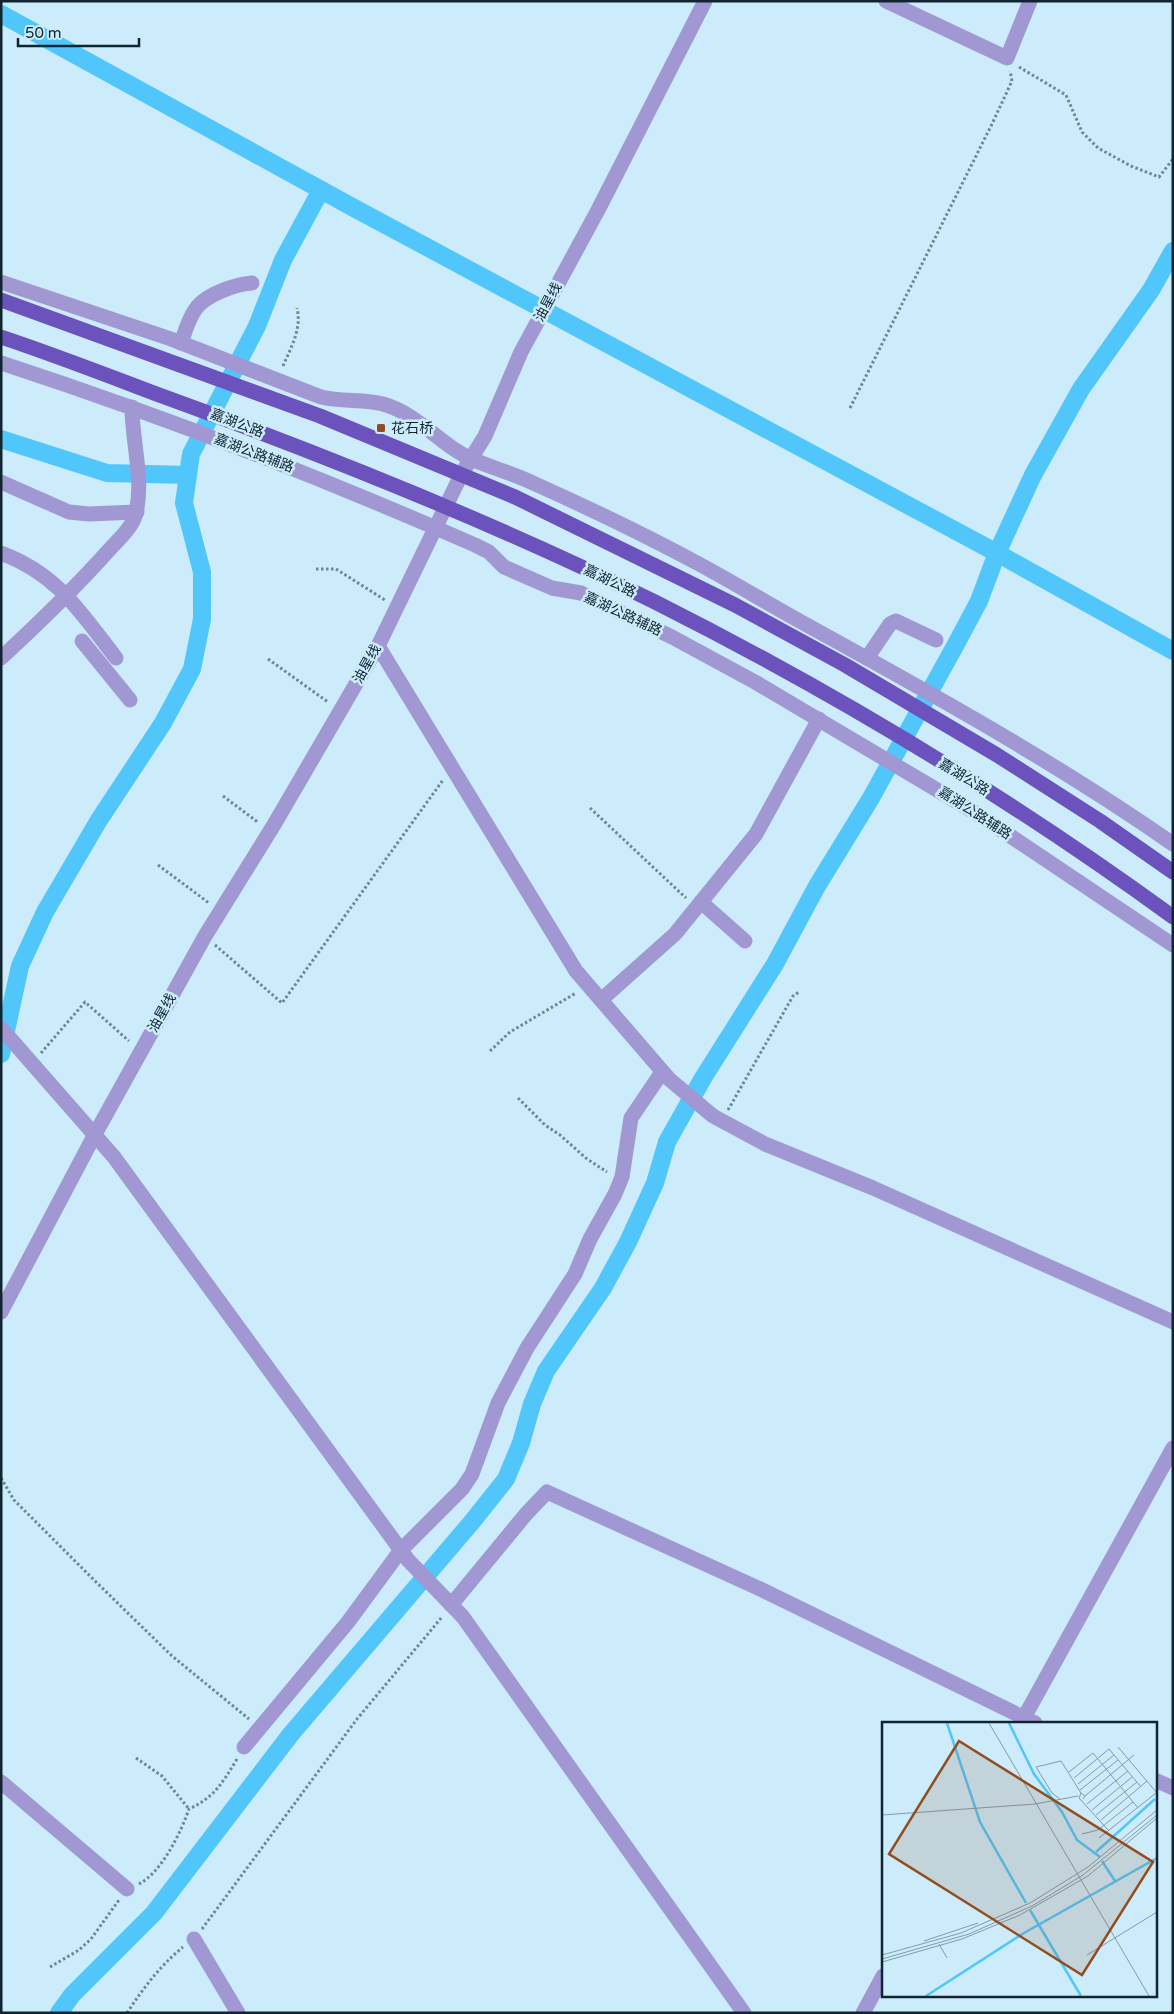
<svg xmlns="http://www.w3.org/2000/svg" width="1174" height="2014" viewBox="0 0 1174 2014" font-family="'Varela Round','Noto Sans SC',sans-serif">
  <rect width="100%" height="100%" fill="#ccebfb"/>
  <g fill="none" stroke-linecap="round" stroke-linejoin="round">
    <g stroke="#50c6fb" stroke-width="18">
      <path d="M1,14L354,208L997,553L1173,651"/>
      <path d="M1,439L107,473L188,475"/>
      <path d="M1,1054L20,966L45,912L99,820L163,723L192,669L202,619V572L184,503L191,454L257,326L283,260L321,190"/>
      <path d="M59,2013L72,1995L154,1913L291,1734L471,1523L506,1479L521,1443L532,1404L546,1371L603,1288L628,1242L655,1183L667,1142L703,1078L775,964L817,886L871,798L955,646L979,601L997,553L1033,475L1081,389L1151,290L1173,251"/>
    </g>
    <g stroke="#6d8794" stroke-width="3" stroke-dasharray="2.5 2.5" stroke-linecap="butt">
      <path d="M1019,67L1066,95L1082,132L1098,148L1131,166L1159,177L1173,159"/>
      <path d="M283,366C291,347 302,329 297,308"/>
      <path d="M850,408L992,124L1012,81L1010,71"/>
      <path d="M316,569H336L385,600"/>
      <path d="M268,659L328,702"/>
      <path d="M223,796L259,823"/>
      <path d="M590,808L686,898"/>
      <path d="M158,865L209,903"/>
      <path d="M215,945L282,1003L443,780"/>
      <path d="M490,1051L510,1032L576,993"/>
      <path d="M41,1053L85,1002L129,1041"/>
      <path d="M518,1098L545,1125L560,1135L587,1159L607,1172"/>
      <path d="M728,1110L793,996L799,992"/>
      <path d="M1,1478L14,1500L97,1583L172,1656L249,1719"/>
      <path d="M136,1758L162,1776L189,1809"/>
      <path d="M139,1884C162,1872 181,1832 189,1809C215,1797 223,1782 237,1759"/>
      <path d="M202,1929L357,1719L442,1617"/>
      <path d="M50,1967L79,1950L91,1939L119,1900"/>
      <path d="M127,2013C144,1987 160,1966 183,1947"/>
    </g>
    <g stroke="#a198d3" stroke-width="15">
      <path d="M886,1L1007,58L1030,1"/>
      <path d="M1,282L171,339L321,397C342,402 364,399 383,404C419,414 440,446 474,460C493,468 514,474 533,483C589,508 645,535 699,564C738,585 775,608 814,629C936,696 1058,764 1173,844"/>
      <path d="M181,343C185,332 188,320 195,310C204,295 236,284 252,283"/>
      <path d="M1,363C163,416 320,477 475,545L489,552L504,567L552,588L581,593L672,637L755,682L976,813L1173,945"/>
      <path d="M1,482L69,512L89,514L137,512"/>
      <path d="M1,553C58,574 81,613 116,658"/>
      <path d="M82,641L130,700"/>
      <path d="M378,646L576,971L669,1079L713,1116L765,1144L873,1188L1173,1322"/>
      <path d="M1,658C39,623 75,588 109,550C118,540 133,527 136,513C144,478 132,443 132,407"/>
      <path d="M867,658L890,624L896,621L936,640"/>
      <path d="M701,902L745,941"/>
      <path d="M601,1000L675,934L756,834L819,719"/>
      <path d="M1,1028L114,1157L408,1560L463,1617L744,2013"/>
      <path d="M1,1312L94,1136L205,936L275,823L378,646L462,473L485,436L521,352L598,210L705,1"/>
      <path d="M451,1605L526,1514L547,1492L758,1588L1035,1723"/>
      <path d="M1021,1723L1173,1448"/>
      <path d="M244,1747L348,1622L401,1550L462,1489L472,1474L498,1403L527,1348L575,1274L590,1239L615,1194L622,1177L631,1118L662,1072"/>
      <path d="M1155,1780L1173,1788"/>
      <path d="M1,1782L127,1889"/>
      <path d="M194,1939L238,2013"/>
      <path d="M863,2013L883,1976"/>
    </g>
    <g stroke="#6c52bc" stroke-width="15">
      <path d="M1,300L320,416L515,497L735,605L845,665L997,755L1100,821L1173,872"/>
      <path d="M1,337C55,355 109,376 162,396C330,457 495,523 655,602C834,692 1011,799 1173,917"/>
    </g>
  </g>
  <rect fill="#914d20" stroke="#ccebfb" stroke-width="2" x="376" y="423" width="10" height="10" rx="2.5"/>
  <g text-anchor="middle" dominant-baseline="central" stroke-width="5" stroke-linejoin="round" paint-order="stroke">
    <g font-size="14" fill="#10252f" stroke="#ccebfb">
      <text transform="translate(548 302) rotate(-62)">油星线</text>
      <text transform="translate(237 423) rotate(21)">嘉湖公路</text>
      <text transform="translate(254 453) rotate(21)">嘉湖公路辅路</text>
      <text transform="translate(610 581) rotate(26)">嘉湖公路</text>
      <text transform="translate(623 614) rotate(25)">嘉湖公路辅路</text>
      <text transform="translate(367 664) rotate(-61)">油星线</text>
      <text transform="translate(964 777) rotate(32)">嘉湖公路</text>
      <text transform="translate(975 813) rotate(33)">嘉湖公路辅路</text>
      <text transform="translate(162 1013) rotate(-61)">油星线</text>
    </g>
    <g font-size="14" fill="#10252f" stroke="#ccebfb" text-anchor="start">
      <text x="391" y="428">花石桥</text>
    </g>
  </g>
  <g transform="translate(882 1722)">
    <rect width="275" height="275" fill="#ccebfb"/>
    <path fill="none" stroke="#50c6fb" stroke-width="2.5" d="M65,1L98,100L144,181M127,1L152,52L180,90L195,118L218,135M214,130L273,77M220,139L233,159M148,188L199,274M44,274L142,211L275,136"/>
    <path fill="none" stroke="#819ca9" stroke-width="1" d="M107,1L267,274M236,25L275,71M187,50L211,31L256,86M192,56L227,27L259,65M196,62L232,33M198,68L236,38M203,74L252,33M178,77L170,71L154,45L179,39L199,71M201,77L203,74L199,71L197,76L227,109M205,82L246,49M210,88L250,55M0,93L153,82L196,74M214,93L255,60M219,98L265,59M200,112L216,108L251,80M217,116L274,71M42,219L96,201M57,222L65,236M0,233L79,211L148,181L206,145L275,88M205,233L275,190M0,237L87,212L150,184L201,153L275,93M0,240L80,217L138,193L206,154L275,96"/>
    <path fill="#914d20" fill-opacity="0.15" stroke="#914d20" stroke-width="2.5" d="M77,19L271,140L200,253L7,132Z"/>
    <rect width="275" height="275" fill="none" stroke="#10252f" stroke-width="2.5"/>
  </g>
  <rect width="1174" height="2014" fill="none" stroke="#10252f" stroke-width="5"/>
  <path d="M18 38v8h121v-8" fill="none" stroke="#10252f" stroke-width="2.5"/>
  <text x="25" y="38" font-size="15" fill="#10252f" stroke="#ccebfb" stroke-width="4" paint-order="stroke">50 m</text>
</svg>
